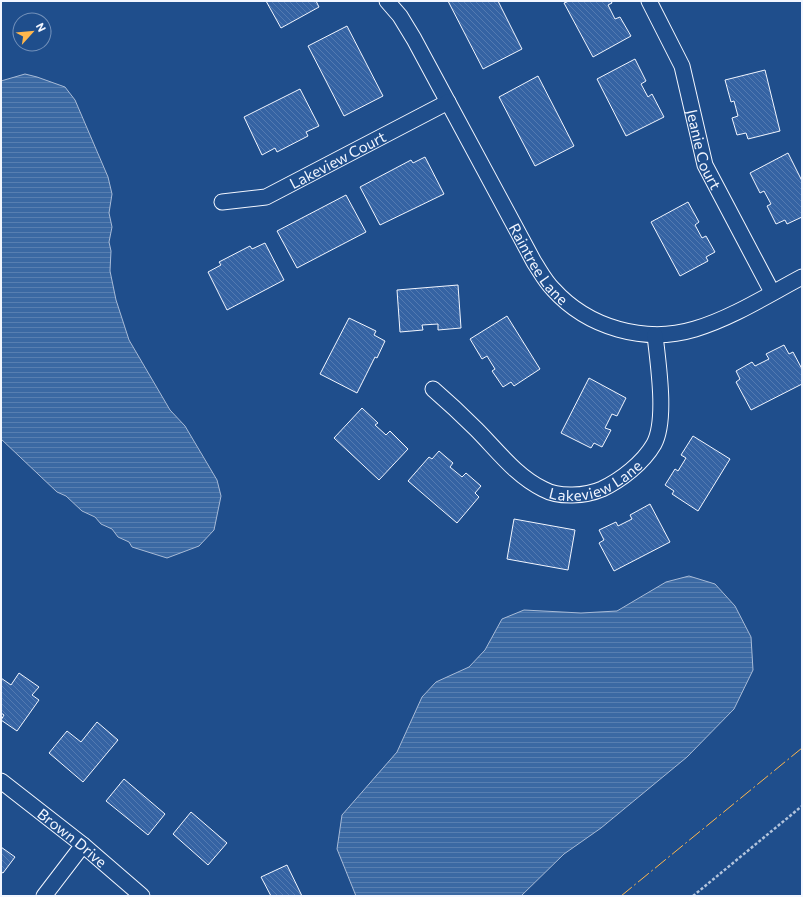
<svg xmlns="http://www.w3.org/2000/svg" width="803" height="897" viewBox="0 0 803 897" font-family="Commissioner,sans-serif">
  <defs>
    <pattern id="water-rules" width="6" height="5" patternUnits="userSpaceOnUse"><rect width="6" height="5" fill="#3b69a3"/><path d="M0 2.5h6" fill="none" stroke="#587fb1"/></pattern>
    <pattern id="building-back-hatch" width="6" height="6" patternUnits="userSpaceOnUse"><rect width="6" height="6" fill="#3563a3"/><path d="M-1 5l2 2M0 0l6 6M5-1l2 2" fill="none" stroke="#537ab1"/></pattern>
  </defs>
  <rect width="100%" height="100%" fill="#1f4e8c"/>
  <g fill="url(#water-rules)" stroke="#a8bbd7">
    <path d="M25,74L37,77L65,87L75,100L108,177L112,194L109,213L112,227L109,242L111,251L110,271L116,300L129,340L170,410L185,426L217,480L221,496L214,530L199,546L167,558L132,547L129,542L118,537L112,529L101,524L95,517L82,511L66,496L57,492L1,439V81Z"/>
    <path d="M689,576L715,584L735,606L751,637L753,670L734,709L687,757L601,828L564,854L521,896H356L337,849L342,815L397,752L422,697L436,682L469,667L485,650L502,619L524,610L581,613L617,611L666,582Z"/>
  </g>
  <g fill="url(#building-back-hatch)" stroke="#f2f6ff">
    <path d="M266,1H316L319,7L281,28Z"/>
    <path d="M448,1H498L522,49L483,69Z"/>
    <path d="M569,1H611L612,3L608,5L615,19L620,17L631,36L593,57L564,3Z"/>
    <path d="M347,26L383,96L344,116L308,46Z"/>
    <path d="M635,59L646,81L641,84L648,97L652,94L664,117L626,136L597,79Z"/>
    <path d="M765,70L780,131L748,139L746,133L737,135L732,118L738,116L734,101L731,102L725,80Z"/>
    <path d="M538,76L574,146L535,166L499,97Z"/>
    <path d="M300,89L319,126L306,132L308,136L277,152L275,148L262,155L244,117Z"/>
    <path d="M788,153L802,181V217L787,224L785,220L776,224L767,206L771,204L764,191L760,193L750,173Z"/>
    <path d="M425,157L444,194L380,225L360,187L411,160L413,163Z"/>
    <path d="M346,195L366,232L297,268L277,231Z"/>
    <path d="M688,202L699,222L695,225L702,238L706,236L715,252L706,257L708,261L680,276L651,222Z"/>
    <path d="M265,243L284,280L227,310L208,272L221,265L219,262L250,246L252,249Z"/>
    <path d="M458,285L461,328L438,330V324L422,325L423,330L400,332L397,290Z"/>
    <path d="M507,316L540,369L514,386L511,382L503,387L492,371L495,369L487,356L482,359L470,339Z"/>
    <path d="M349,318L376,331L374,335L385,341L377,358L375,357L357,393L320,374Z"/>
    <path d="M784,345L789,354L793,352L802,369V384L751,410L736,382L740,379L736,371L752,362L755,366L769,359L766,354Z"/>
    <path d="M589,378L626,398L617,416L612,414L605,428L611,430L602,447L594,443L591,448L561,433Z"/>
    <path d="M362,408L378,423L375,425L386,435L390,431L408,449L379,480L334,438Z"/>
    <path d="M693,436L730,459L698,511L672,494L674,491L665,485L675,469L678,471L686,458L681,455Z"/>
    <path d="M439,451L453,463L450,467L462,477L466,473L481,486L475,493L479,497L457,523L408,481L429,457L432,459Z"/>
    <path d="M650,504L670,542L614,571L599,543L604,540L599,530L616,522L618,526L632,519L630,515Z"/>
    <path d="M514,519L575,530L568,570L507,559Z"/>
    <path d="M19,673L39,687L32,695L39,700L17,731L1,720L4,715L1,713V678L11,685Z"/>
    <path d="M97,722L118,740L83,782L49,753L67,731L81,742Z"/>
    <path d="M124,779L165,814L148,835L106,801Z"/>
    <path d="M191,812L227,843L208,865L173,834Z"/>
    <path d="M1,847L15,857L3,873L1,872Z"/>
    <path d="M287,865L302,896H271L261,877Z"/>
  </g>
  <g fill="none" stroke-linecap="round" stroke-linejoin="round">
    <defs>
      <g id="street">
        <path id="s1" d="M387,1L400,16L414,39L534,262C540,271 545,281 553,289C588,328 645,344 695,329C732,318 768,295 802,277"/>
        <path id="s2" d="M649,1L682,66L705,165L772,292"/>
        <path id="s3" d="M222,202L266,197L448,102"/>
        <path id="s4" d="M433,389C448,402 462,415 476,429C497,450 516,476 543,489C559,498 586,496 602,489C621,480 643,463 654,444C667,420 658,363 655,335"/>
        <path id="s5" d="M1,781L83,845L142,896"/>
        <path d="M44,896L83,845"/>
      </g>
    </defs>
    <use href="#street" stroke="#f2f6ff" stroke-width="17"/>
    <path stroke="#b3c4dc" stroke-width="2.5" stroke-dasharray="3 2" stroke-linecap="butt" d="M693,896L802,806"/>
    <use href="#street" stroke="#1f4e8c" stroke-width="15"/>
    <path stroke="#ffb74d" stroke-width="1" stroke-dasharray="14 3 2 3" stroke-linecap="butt" d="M621,896L802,748"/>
  </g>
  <g text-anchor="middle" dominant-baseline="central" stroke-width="3" stroke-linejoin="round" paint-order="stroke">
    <g font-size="15" fill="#f2f6ff" stroke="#1f4e8c">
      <text stroke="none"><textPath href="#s2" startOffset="159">Jeanie Court</textPath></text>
      <text stroke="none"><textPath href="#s3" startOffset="125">Lakeview Court</textPath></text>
      <text stroke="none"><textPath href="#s1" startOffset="304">Raintree Lane</textPath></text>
      <text stroke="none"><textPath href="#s4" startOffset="206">Lakeview Lane</textPath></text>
      <text stroke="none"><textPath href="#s5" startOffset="91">Brown Drive</textPath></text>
    </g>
  </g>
  <rect width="803" height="897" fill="none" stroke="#f2f6ff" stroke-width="4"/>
  <g transform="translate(32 32) rotate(63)"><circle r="19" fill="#1f4e8c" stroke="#7391ba"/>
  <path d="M0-3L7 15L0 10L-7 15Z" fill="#ffb74d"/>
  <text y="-6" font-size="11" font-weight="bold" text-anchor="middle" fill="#f2f6ff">N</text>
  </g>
</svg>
